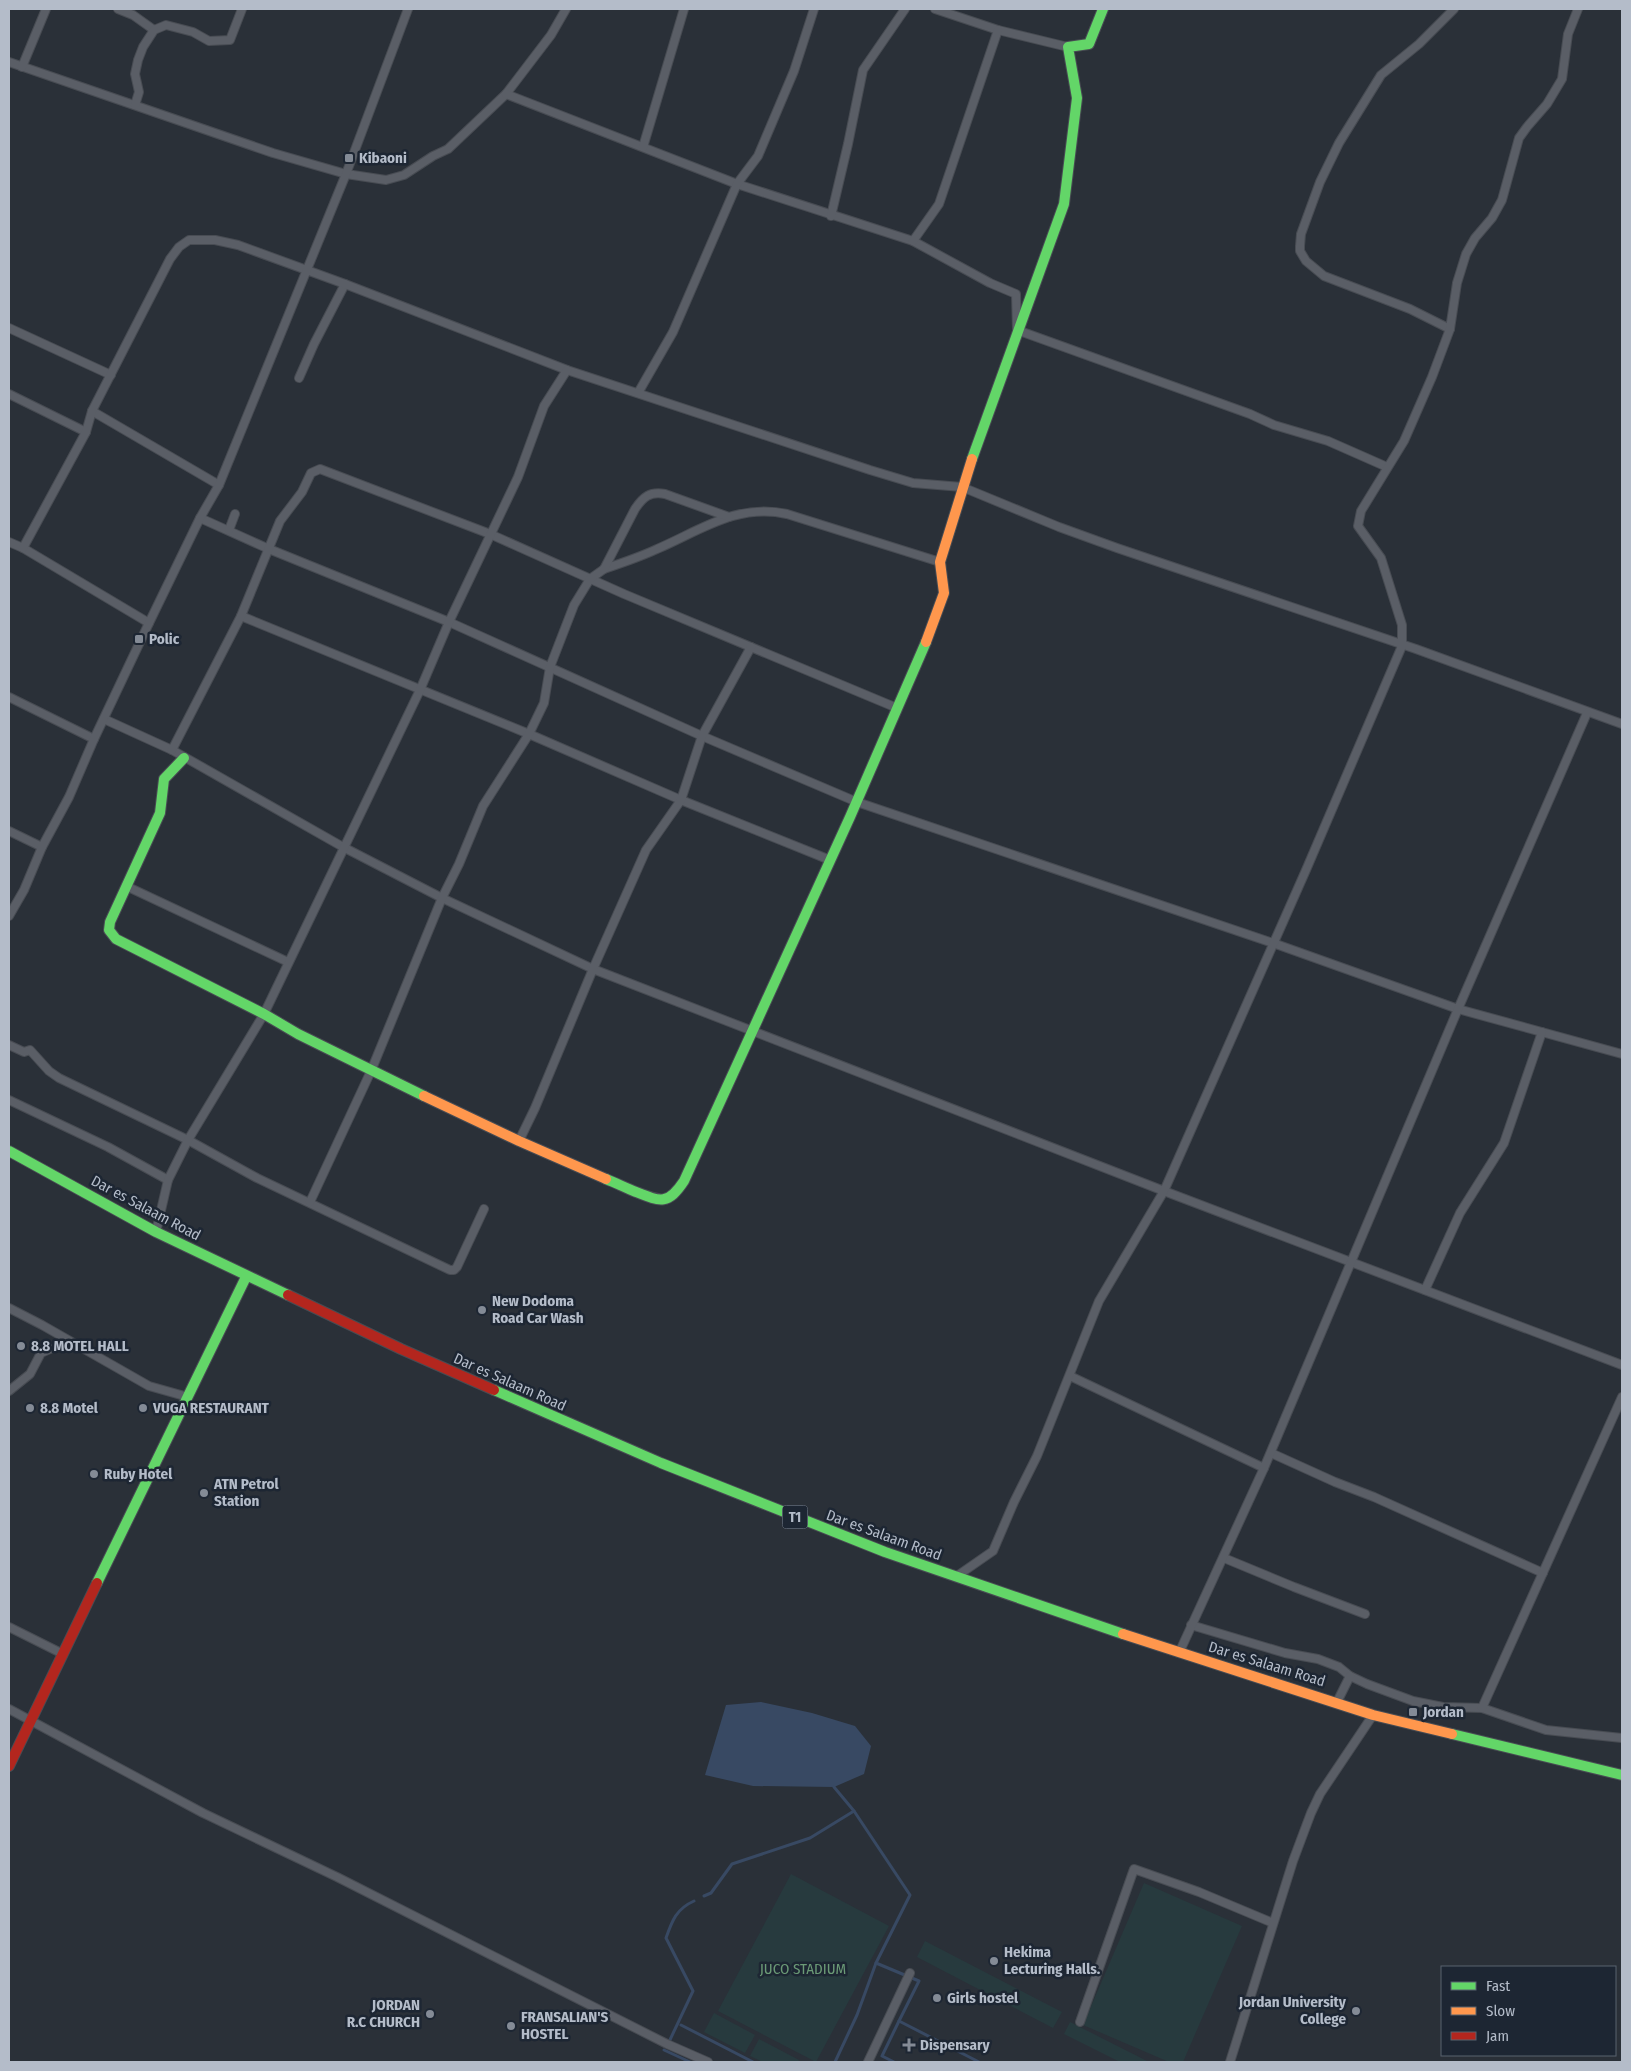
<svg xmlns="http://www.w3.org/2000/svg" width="1631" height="2071" viewBox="0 0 1631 2071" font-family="'Fira Sans Condensed',sans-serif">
  <rect width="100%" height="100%" fill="#2a3038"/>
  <g fill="#273a3e">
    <path d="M791,1874L889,1926L816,2062L718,2011Z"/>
    <path d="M1144,1883L1242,1926L1183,2062H1169L1083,2025Z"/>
    <path d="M925,1941L1062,2012L1053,2028L917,1957Z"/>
    <path d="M714,2013L755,2035L745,2053L704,2032Z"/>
    <path d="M1070,2022L1149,2062H1120L1064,2034Z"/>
    <path d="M759,2039L799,2060L798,2062H763L750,2056Z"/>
  </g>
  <path fill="#384963" d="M761,1702L812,1713L855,1726L871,1746L864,1774L834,1787L753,1786L705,1775L726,1705Z"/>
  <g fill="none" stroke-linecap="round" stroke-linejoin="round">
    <g stroke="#384963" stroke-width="3">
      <path d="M704,1896L711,1893L732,1864L810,1838L854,1811L834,1787"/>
      <path d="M876,1963L919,1981L899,2021L979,2062"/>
      <path d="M681,2025L753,2062"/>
      <path d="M668,2044L693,1991L666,1938C672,1921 676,1909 694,1901"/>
      <path d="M664,2050L690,2062"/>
      <path d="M835,2062L857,2015L876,1963L910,1895L854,1811"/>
      <path d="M894,2062L882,2056L899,2021"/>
    </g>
    <defs>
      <g id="street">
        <path d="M118,9L133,15L154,30"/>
        <path d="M935,9L998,30L1068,47"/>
        <path d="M9,62L273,153L346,174L386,180L404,175L433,156L448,149L506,94L551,35L566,9"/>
        <path d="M22,67L46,9"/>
        <path d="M506,94L737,184L913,241L990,283L1016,294L1017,330L1250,414L1274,425L1328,441L1387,467"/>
        <path d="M135,105L139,92L135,74L138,60L143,47L154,30L166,25L193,32L209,41L230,40L242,9"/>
        <path d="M643,147L684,9"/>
        <path d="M831,216L848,144L863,70L905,9"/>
        <path d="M913,241L939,204L998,30"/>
        <path d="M9,328L111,375"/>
        <path d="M1450,329L1410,309L1324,276L1306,261L1300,251V246L1301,234L1320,182L1339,143L1381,75L1419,44L1454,9"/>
        <path d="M299,378L314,344L345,284"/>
        <path d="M638,393L673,332L737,184L758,156L794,71L814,9"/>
        <path d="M9,394L86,432"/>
        <path d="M92,411L219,485"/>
        <path d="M200,518L269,549L449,622L702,736L857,802L1273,943L1458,1009L1622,1054"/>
        <path d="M229,530L235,514"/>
        <path d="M9,542L23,548L149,623"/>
        <path d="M23,548L86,432L92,411L170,259L179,247L189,240H215L238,245L345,284L567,370L870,470L913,483L962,487L1059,527L1117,548L1416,649L1622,724"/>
        <path d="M604,569C622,563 640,557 657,549C701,530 737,503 787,514L940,562"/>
        <path d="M241,616L529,734L681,800L830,860"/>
        <path d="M9,697L94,739"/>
        <path d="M104,719L172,750L343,847L442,898L593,969L1164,1191L1622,1365"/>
        <path d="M172,750L241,616L280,521L302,492L311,473L320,469L490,534L624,594L897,708"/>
        <path d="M9,831L42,847"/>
        <path d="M126,886L288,962"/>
        <path d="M9,916L24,890L42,847L69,797L94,739L149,623L200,518L219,485L346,174L408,9"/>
        <path d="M9,1045L24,1052L30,1050L49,1071L59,1078L188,1140L257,1178L450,1270H454L457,1267L484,1209"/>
        <path d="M9,1100L108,1147L168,1180"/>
        <path d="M519,1141L535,1108L593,969L646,850L681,800L702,736L751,647"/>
        <path d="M310,1202L371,1071L442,898L459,864L483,806L529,734L544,703L550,667L574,605L590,579L604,569L635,509C643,497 650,491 665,494L729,517"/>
        <path d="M156,1232L168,1180L188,1140L264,1014L420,690L449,622L518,477L544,406L567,370"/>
        <path d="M1425,1290L1460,1213L1504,1143L1542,1032"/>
        <path d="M9,1308L42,1325L149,1386L188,1397"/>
        <path d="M1070,1376L1264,1468"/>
        <path d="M9,1391L30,1374L41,1353L68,1341"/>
        <path d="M1271,1453L1335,1482L1374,1497L1543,1573"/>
        <path d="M1224,1558L1294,1587L1365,1614"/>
        <path d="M957,1576L993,1551L1014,1502L1037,1456L1099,1301L1164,1191L1306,870L1402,646V625L1381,558L1358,526L1361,511L1404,441L1432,377L1450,329L1457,283L1466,254L1475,238L1492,218L1502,200L1519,138L1527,127L1547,104L1562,79L1568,34L1578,9"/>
        <path d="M1191,1625L1285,1653L1318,1659L1339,1667L1350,1676L1367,1684L1413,1701L1443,1707L1482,1708L1546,1730L1622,1738"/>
        <path d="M9,1627L63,1654"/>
        <path d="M1179,1653L1264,1468L1458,1009L1587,713"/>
        <path d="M1337,1702L1350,1676"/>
        <path d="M1482,1708L1622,1397"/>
        <path d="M9,1709L203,1813L337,1877L667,2044L708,2062"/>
        <path d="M1080,2022L1134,1869L1199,1892L1273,1923"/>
        <path d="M868,2062L910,1973"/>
        <path d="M1230,2062L1293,1861L1311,1813L1320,1794L1373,1715"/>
      </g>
      <g id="fast">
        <path d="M972,459L1064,204L1077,98L1068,47L1089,44L1103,9"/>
        <path d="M184,758L164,779L160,813L110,922L109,930L116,939L264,1014L298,1034L424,1096"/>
        <path d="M9,1151L156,1232L288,1295"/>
        <path d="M606,1179C616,1183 626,1188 636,1192C661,1202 668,1205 684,1181L850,817L926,642"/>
        <path d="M494,1390L661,1463L885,1552L1123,1634"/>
        <path d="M97,1583L246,1277"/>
        <path d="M1452,1734L1622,1775"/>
      </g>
      <g id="slow">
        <path d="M926,642L944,593L940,562L972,459"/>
        <path d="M424,1096L519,1141L606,1179"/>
        <path d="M1123,1634L1373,1715L1452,1734"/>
      </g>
      <g id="jam">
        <path d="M288,1295L401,1349L494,1390"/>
        <path d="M9,1766L97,1583"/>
      </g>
    </defs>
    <use href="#street" stroke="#484c53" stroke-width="10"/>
    <use href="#fast" stroke="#484c53" stroke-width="12"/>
    <use href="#slow" stroke="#484c53" stroke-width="12"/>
    <use href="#jam" stroke="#484c53" stroke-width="12"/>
    <use href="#street" stroke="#5a5e66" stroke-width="8"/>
    <use href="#fast" stroke="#63d668" stroke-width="10"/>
    <use href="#slow" stroke="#ff974d" stroke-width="10"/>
    <use href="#jam" stroke="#b3261e" stroke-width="10"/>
  </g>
  <g fill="#848b96" stroke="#1d2633" stroke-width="2">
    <rect x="344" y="153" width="10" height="10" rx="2.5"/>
    <rect x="134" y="634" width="10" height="10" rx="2.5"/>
    <circle cx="482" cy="1310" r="5"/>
    <circle cx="21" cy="1346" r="5"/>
    <circle cx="30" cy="1408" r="5"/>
    <circle cx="143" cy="1408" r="5"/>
    <circle cx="94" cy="1474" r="5"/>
    <circle cx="204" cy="1493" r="5"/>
    <rect x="1408" y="1707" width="10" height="10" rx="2.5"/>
    <circle cx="994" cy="1961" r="5"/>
    <circle cx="937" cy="1998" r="5"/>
    <circle cx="1356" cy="2011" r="5"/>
    <circle cx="430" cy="2014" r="5"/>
    <circle cx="511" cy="2026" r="5"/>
    <path d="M906.5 2037.5h5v5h5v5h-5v5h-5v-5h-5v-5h5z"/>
  </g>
  <g text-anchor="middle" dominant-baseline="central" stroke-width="5" stroke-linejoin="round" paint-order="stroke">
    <rect fill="#1d2633" stroke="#878f9c" stroke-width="1" x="782.5" y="1505.5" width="25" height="23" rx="4"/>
    <g font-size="14" font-weight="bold" fill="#b4bcc9">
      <text x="795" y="1517">T1</text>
    </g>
    <g font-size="15" font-weight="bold" fill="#b4bcc9" stroke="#1d2633" text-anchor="start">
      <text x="359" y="158">Kibaoni</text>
      <text x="149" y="639">Polic</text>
      <text x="492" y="1301">New Dodoma<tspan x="492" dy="17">Road Car Wash</tspan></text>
      <text x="31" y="1346">8.8 MOTEL HALL</text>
      <text x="40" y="1408">8.8 Motel</text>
      <text x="153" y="1408">VUGA RESTAURANT</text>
      <text x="104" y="1474">Ruby Hotel</text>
      <text x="214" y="1484">ATN Petrol<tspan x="214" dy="17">Station</tspan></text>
      <text x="1423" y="1712">Jordan</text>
      <text x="1004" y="1952">Hekima<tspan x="1004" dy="17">Lecturing Halls.</tspan></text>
      <text x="947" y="1998">Girls hostel</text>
      <text x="1346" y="2002" text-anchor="end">Jordan University<tspan x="1346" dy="17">College</tspan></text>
      <text x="420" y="2005" text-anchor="end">JORDAN<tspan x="420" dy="17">R.C CHURCH</tspan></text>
      <text x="521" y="2017">FRANSALIAN'S<tspan x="521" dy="17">HOSTEL</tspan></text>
      <text x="920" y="2045">Dispensary</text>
    </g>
    <g font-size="15" fill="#b4bcc9" stroke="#1d2633">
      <text transform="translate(146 1208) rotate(28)">Dar es Salaam Road</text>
      <text transform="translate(510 1382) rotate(24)">Dar es Salaam Road</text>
      <text transform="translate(884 1535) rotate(20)">Dar es Salaam Road</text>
      <text transform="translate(1267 1664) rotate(17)">Dar es Salaam Road</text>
    </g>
    <g font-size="15" fill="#6b9a76" stroke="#1d2633">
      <text x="803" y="1969">JUCO STADIUM</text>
    </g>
  </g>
  <rect width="1631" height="2071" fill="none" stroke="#b4bcc9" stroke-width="20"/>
  <rect x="1441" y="1966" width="175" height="90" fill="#1d2633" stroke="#59626f"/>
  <rect x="1451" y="1982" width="25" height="8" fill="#63d668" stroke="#59626f"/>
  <text x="1486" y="1991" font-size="15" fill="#b4bcc9">Fast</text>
  <rect x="1451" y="2007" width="25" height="8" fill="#ff974d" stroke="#59626f"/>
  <text x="1486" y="2016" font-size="15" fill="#b4bcc9">Slow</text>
  <rect x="1451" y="2032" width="25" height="8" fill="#b3261e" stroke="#59626f"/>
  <text x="1486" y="2041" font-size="15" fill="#b4bcc9">Jam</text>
</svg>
